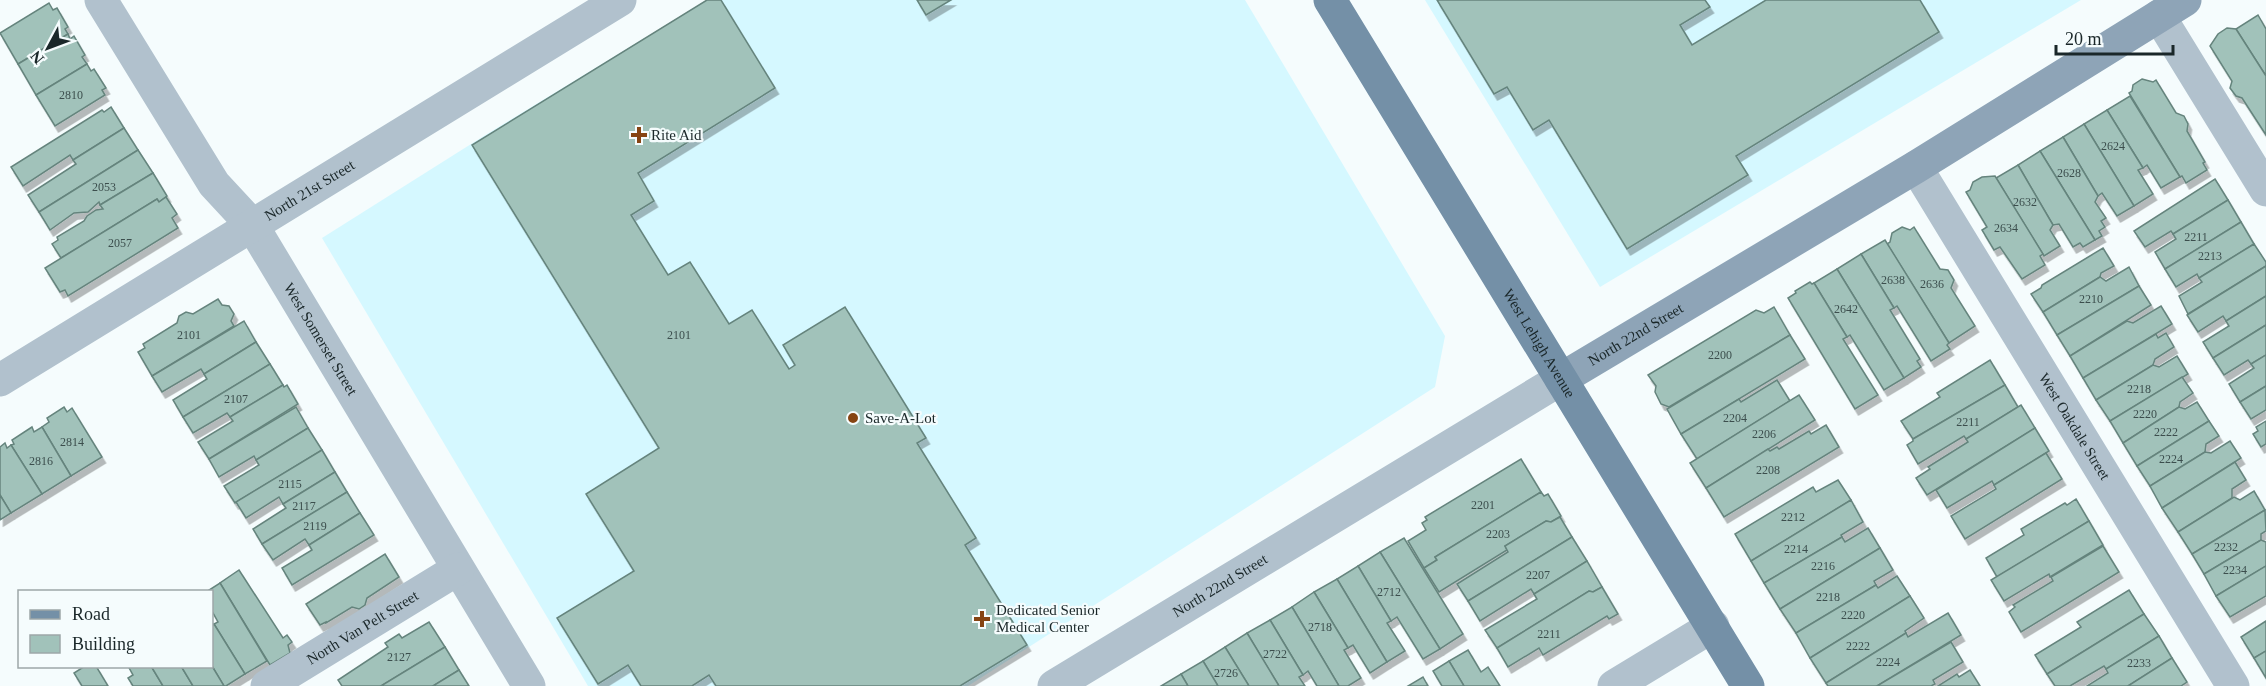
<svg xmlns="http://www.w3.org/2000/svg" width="2266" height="686" viewBox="0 0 2266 686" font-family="Georgia,serif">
  <defs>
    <filter id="shadow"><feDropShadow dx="3.5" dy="6" stdDeviation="0" flood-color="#0004"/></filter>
  </defs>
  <rect width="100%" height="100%" fill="#f5fcfd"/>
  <g fill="#d5f8ff">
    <path d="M707,0H1245L1445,336L1435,387L968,686H588L322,238L479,139Z"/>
    <path d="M1425,0H2081L1600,287Z"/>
  </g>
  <g fill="#a1c2ba" stroke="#65847d" stroke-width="1.5" filter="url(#shadow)">
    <path d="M707,0H721L775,88L638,173L654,201L631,215L668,275L690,262L729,324L752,310L789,369L795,365L783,345L845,307L926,438L917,443L976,538L965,545L1027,645L960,686H716L709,675L692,686H641L628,665L598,684L557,618L634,571L586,494L659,448L472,145Z"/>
    <path d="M917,0H951L926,15Z"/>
    <path d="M1437,0H1705L1710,7L1680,25L1692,45L1766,0H1920L1939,32L1736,156L1748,175L1627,249L1549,120L1533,130L1507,87L1494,94Z"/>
    <path d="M49,3L53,10L57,8L68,27L65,29L68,34L18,64L0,33Z"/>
    <path d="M2258,15L2266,29V76L2236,29Z"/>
    <path d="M2227,28L2236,29L2266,76V135L2242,98L2236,96L2230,88L2232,81L2210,46L2218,34Z"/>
    <path d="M68,34L70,39L74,36L85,55L82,57L87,64L36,95L18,64Z"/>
    <path d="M87,64L91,71L94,69L106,88L102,90L105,95L55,126L36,95Z"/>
    <path d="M2142,79L2153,82L2156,80L2176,113L2184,116L2188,124L2187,131L2205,162L2203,163L2207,170L2186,183L2182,176L2180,177L2129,93L2132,91L2133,85Z"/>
    <path d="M2130,96L2180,177L2161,188L2147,165L2143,168L2107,110Z"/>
    <path d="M111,107L124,128L73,160L70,155L23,186L11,167L102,110L104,112Z"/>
    <path d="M2107,110L2143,168L2138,170L2153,194L2134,206L2084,124Z"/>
    <path d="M2084,124L2134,206L2117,216L2102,193L2098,196L2063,137Z"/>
    <path d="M124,128L138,150L39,212L28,195L76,164L73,160Z"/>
    <path d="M2063,137L2098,196L2095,202L2106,218L2101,221L2105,227L2099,231L2102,236L2095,240L2040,151Z"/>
    <path d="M138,150L153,173L100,205L99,202L88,212L74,213L50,230L39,212Z"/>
    <path d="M2040,151L2095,240L2083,247L2080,243L2073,247L2059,224L2053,225L2018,165Z"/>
    <path d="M2018,165L2053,225L2050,230L2060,246L2044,256L1996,178Z"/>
    <path d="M153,173L167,196L159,202L157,199L61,258L52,244L58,240L57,237L84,221L87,216L96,210L103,209L100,205Z"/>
    <path d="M1995,176L2043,254L2040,256L2045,265L2022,279L2000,247L1994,250L1982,230L1987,227L1966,192L1970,190L1973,182L1982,177Z"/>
    <path d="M2215,179L2228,200L2173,234L2171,231L2145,247L2134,231Z"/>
    <path d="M166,197L177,214L172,218L178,228L68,296L65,290L60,292L45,268L157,199L159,202Z"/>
    <path d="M2228,200L2241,222L2165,269L2155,252L2176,239L2173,234Z"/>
    <path d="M2241,222L2254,244L2199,278L2197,274L2176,287L2165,269Z"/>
    <path d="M1902,227L1910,230L1914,227L1940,269L1948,270L1954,280L1951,288L1975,326L1949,343L1887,244L1890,242L1892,233Z"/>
    <path d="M1885,240L1949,343L1947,345L1950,349L1931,361L1897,306L1894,308L1861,254Z"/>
    <path d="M2254,244L2266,262V266L2188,314L2179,296L2202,282L2199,278Z"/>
    <path d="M2103,248L2114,266L2101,273L2100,277L2043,312L2031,294L2041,288L2042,285Z"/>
    <path d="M1861,254L1894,308L1890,310L1920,359L1917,361L1921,367L1904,378L1837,269Z"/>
    <path d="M2266,266V296L2226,321L2223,316L2198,332L2187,315Z"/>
    <path d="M2129,267L2139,286L2057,335L2043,312L2100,277L2106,281Z"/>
    <path d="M1837,269L1904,378L1884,390L1850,335L1847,337L1814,283Z"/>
    <path d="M1810,282L1812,284L1814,283L1847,337L1843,339L1878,395L1855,409L1788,298L1796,293L1795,291Z"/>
    <path d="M2139,286L2151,305L2070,356L2057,335Z"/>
    <path d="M2266,296V325L2213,358L2203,342L2229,326L2226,321Z"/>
    <path d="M218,299L222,305L229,306L234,314L231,321L234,326L152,376L138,352L145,348L143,344L177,323L179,316L186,312L193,314Z"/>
    <path d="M2161,306L2172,324L2083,378L2070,356L2127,321L2133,323Z"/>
    <path d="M1774,307L1790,335L1669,407L1661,404L1655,392L1656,386L1648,375L1756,310L1764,313Z"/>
    <path d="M244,321L256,342L204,374L201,369L162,392L152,376Z"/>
    <path d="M2266,325V355L2251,364L2248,360L2224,375L2213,358Z"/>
    <path d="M2166,333L2174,347L2155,359L2153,365L2096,400L2083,378L2156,334L2158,338Z"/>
    <path d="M1790,335L1805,359L1681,434L1667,409Z"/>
    <path d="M256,342L270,364L183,417L173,400L207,379L204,374Z"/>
    <path d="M2266,355V386L2240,402L2229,384L2254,368L2251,364Z"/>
    <path d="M2177,356L2188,374L2110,421L2096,400L2153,365L2159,367Z"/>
    <path d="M1990,360L2005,385L1913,439L1901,421L1940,397L1937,393Z"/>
    <path d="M270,364L283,385L230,417L227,413L193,433L183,417Z"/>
    <path d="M2182,377L2193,393L2180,402L2179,407L2123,443L2110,421Z"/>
    <path d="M1777,380L1790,401L1697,459L1681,434L1739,399L1741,402Z"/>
    <path d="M283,385L284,387L287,385L298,404L209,459L198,442L233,421L230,417Z"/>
    <path d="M2005,385L2018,407L1966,439L1964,436L1918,464L1907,445L1913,441V439Z"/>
    <path d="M2266,386V410L2251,419L2240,402Z"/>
    <path d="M1799,395L1815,420L1706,488L1690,463Z"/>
    <path d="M2197,402L2209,421L2137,466L2123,443L2179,407L2185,409Z"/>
    <path d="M2021,405L2035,428L1927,495L1916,478L1930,469L1928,467L1968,442L1966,439Z"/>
    <path d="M64,407L67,412L72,408L102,457L71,476L42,427L49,422L47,418Z"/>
    <path d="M296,407L308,428L256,460L254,456L219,477L209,459Z"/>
    <path d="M2209,421L2219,436L2206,444L2205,452L2150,486L2137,466Z"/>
    <path d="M2266,421V444L2261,447L2253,434L2258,431L2256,427Z"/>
    <path d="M1826,425L1839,447L1724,517L1706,488L1768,449L1770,451L1777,447L1779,449L1809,431L1811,434Z"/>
    <path d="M32,427L34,432L42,427L71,476L42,494L11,445L14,444L12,440Z"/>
    <path d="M308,428L322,450L235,503L224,486L259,465L256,460Z"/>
    <path d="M2035,428L2049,451L1994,485L1992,481L1947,508L1936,490Z"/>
    <path d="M2230,441L2241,458L2162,508L2150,486L2205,452L2211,453Z"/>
    <path d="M5,443L7,448L11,445L42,494L11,513L0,495V447Z"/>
    <path d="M322,450L335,472L283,504L279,497L246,518L236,502Z"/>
    <path d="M2046,453L2062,479L1965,539L1951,516L1996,489L1994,485Z"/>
    <path d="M1521,459L1541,492L1435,557L1437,560L1424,568L1408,541L1426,530L1422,523L1427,520L1425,517Z"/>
    <path d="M2235,462L2246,480L2232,489V498L2178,532L2162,508Z"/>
    <path d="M335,472L347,492L262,544L253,529L286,508L283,504Z"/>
    <path d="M1838,480L1851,500L1751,561L1735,534L1813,487L1816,492Z"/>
    <path d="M2254,491L2265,510L2192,554L2178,532L2234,497L2240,500Z"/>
    <path d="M347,492L360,513L309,545L305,539L273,560L262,544Z"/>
    <path d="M1541,492L1544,496L1548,494L1561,516L1551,522L1546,521L1505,546L1507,550L1439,592L1424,568L1437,560L1435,557Z"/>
    <path d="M0,495L11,513L0,520Z"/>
    <path d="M2076,499L2089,521L1997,577L1986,558L2024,535L2021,529L2065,503L2067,505Z"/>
    <path d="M1851,500L1863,522L1841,535L1842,537L1764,583L1751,561Z"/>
    <path d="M2265,510L2266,531L2261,534V540L2204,574L2192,554Z"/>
    <path d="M360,513L374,535L292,585L282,568L312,550L309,545Z"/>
    <path d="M1560,517L1572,537L1468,601L1457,584L1508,552L1505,546L1546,521L1551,522Z"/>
    <path d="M2089,521L2103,545L2050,577L2049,574L2004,601L1991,580Z"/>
    <path d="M1868,528L1880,548L1780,609L1764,583L1842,537L1845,542Z"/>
    <path d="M1572,537L1587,561L1534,594L1531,589L1480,621L1468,601Z"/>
    <path d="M1404,538L1463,634L1440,649L1380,552Z"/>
    <path d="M2261,540L2266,542V566L2216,596L2204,574Z"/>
    <path d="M2103,546L2119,572L2021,632L2009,612L2015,607L2013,605L2053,581L2051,577Z"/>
    <path d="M1880,548L1893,570L1874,581L1876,585L1796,633L1780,609Z"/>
    <path d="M1380,552L1440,649L1423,659L1397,617L1391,621L1358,566Z"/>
    <path d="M385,554L399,577L367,598L365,605L359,609L352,607L326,623V622L320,625L306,604Z"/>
    <path d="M1587,561L1602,587L1593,592L1589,591L1497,648L1485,630L1537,599L1534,594Z"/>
    <path d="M1358,566L1391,621L1387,623L1405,651L1387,662L1337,579Z"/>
    <path d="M2266,566V596L2230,617L2216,596Z"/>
    <path d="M239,570L283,638L287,635L292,642L288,645L290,653L270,665L220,583Z"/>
    <path d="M1897,576L1910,596L1810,658L1796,633L1876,585L1878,588Z"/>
    <path d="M1337,579L1387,662L1370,673L1353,645L1348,648L1314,592Z"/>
    <path d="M220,583L267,661L245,674L214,624L218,622L212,611V592H206Z"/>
    <path d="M1602,587L1618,614L1609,619L1607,616L1543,655L1539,648L1508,667L1497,648L1589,591L1593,592Z"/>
    <path d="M2129,590L2144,614L2047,674L2035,655L2081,627L2077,622Z"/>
    <path d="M1314,592L1348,648L1344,650L1361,678L1348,686H1339L1292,607Z"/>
    <path d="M1910,596L1924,618L1905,631L1906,633L1826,683L1810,658Z"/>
    <path d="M1292,607L1339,686H1317L1308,671L1303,675L1270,620Z"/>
    <path d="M1948,613L1961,635L1877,686H1828L1826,683L1906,633L1908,637Z"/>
    <path d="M2144,614L2159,636L2106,669L2104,666L2070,686H2055L2047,674Z"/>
    <path d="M1270,620L1303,675L1299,677L1305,686H1279L1247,633Z"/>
    <path d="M2266,621V651L2254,658L2241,637Z"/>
    <path d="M429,622L445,647L381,686H342L338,680L388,647L385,643L399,634L402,638Z"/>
    <path d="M214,624L245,674L226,686H224L212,666V626Z"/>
    <path d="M1247,633L1279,686H1249L1225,647Z"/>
    <path d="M2159,636L2172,658L2128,686H2087L2108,673L2106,669Z"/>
    <path d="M1951,642L1963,662L1933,680L1935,684L1931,686H1877Z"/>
    <path d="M445,647L459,670L433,686H381Z"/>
    <path d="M1225,647L1249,686H1218L1203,661Z"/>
    <path d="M1468,650L1481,672L1488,667L1500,686H1464L1449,661Z"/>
    <path d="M2266,651V678L2254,658Z"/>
    <path d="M2172,658L2187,682L2181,686H2128Z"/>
    <path d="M1203,661L1218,686H1188L1181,674Z"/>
    <path d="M1449,661L1464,686H1442L1433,671Z"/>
    <path d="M85,666H96L108,686H82L74,673Z"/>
    <path d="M128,666H151L163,686H133L128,678L133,675Z"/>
    <path d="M151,666H181L193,686H163Z"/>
    <path d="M181,666H212L224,686H193Z"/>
    <path d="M459,670L469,686H433Z"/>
    <path d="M1970,670L1980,686H1938L1957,674L1959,677Z"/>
    <path d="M1181,674L1188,686H1161Z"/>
    <path d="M1423,677L1428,686H1408Z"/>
  </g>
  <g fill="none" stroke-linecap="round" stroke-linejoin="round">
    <g stroke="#b1c1cd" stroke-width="33">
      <path id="s1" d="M101,0L214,184L252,225L529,686"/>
      <path d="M2159,16L2266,190"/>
      <path id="s2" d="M1916,167L2233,686"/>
      <path id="s3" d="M0,380L620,0"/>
      <path id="s4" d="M267,686L458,569"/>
      <path id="s5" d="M1054,686L1561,379"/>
      <path d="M1614,686L1713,626"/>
    </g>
    <path stroke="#8ea4b7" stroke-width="33" id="s6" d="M1561,379L1916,167L2185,0"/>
    <path stroke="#7490a7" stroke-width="33" id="s7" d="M1330,0L1748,686"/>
  </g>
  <g fill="#864412" stroke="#f5fcfd" stroke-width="2">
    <path d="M636 126h6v6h6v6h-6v6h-6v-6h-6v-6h6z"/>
    <circle cx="853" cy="418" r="6"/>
    <path d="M979 610h6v6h6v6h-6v6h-6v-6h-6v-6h6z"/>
  </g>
  <g text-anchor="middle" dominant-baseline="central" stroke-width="4.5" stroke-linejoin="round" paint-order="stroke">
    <g font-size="12" fill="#3c4e4d">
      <text x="71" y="95">2810</text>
      <text x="2113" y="146">2624</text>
      <text x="2069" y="173">2628</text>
      <text x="104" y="187">2053</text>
      <text x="2025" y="202">2632</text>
      <text x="2006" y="228">2634</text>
      <text x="2196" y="237">2211</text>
      <text x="120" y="243">2057</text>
      <text x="2210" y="256">2213</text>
      <text x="1893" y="280">2638</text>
      <text x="1932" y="284">2636</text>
      <text x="2091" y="299">2210</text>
      <text x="1846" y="309">2642</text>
      <text x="189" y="335">2101</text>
      <text x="679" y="335">2101</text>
      <text x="1720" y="355">2200</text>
      <text x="2139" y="389">2218</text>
      <text x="236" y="399">2107</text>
      <text x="2145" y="414">2220</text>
      <text x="1735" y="418">2204</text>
      <text x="1968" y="422">2211</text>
      <text x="2166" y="432">2222</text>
      <text x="1764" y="434">2206</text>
      <text x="72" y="442">2814</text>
      <text x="2171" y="459">2224</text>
      <text x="41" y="461">2816</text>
      <text x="1768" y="470">2208</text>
      <text x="290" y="484">2115</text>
      <text x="1483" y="505">2201</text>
      <text x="304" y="506">2117</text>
      <text x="1793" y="517">2212</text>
      <text x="315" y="526">2119</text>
      <text x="1498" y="534">2203</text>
      <text x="2226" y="547">2232</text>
      <text x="1796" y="549">2214</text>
      <text x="1823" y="566">2216</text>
      <text x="2235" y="570">2234</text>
      <text x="1538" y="575">2207</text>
      <text x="1389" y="592">2712</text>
      <text x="1828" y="597">2218</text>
      <text x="1853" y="615">2220</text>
      <text x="1320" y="627">2718</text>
      <text x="1549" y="634">2211</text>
      <text x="1858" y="646">2222</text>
      <text x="1275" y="654">2722</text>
      <text x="399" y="657">2127</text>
      <text x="1888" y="662">2224</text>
      <text x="2139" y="663">2233</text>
      <text x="1226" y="673">2726</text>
    </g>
    <g font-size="15" fill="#1a2729" stroke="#f5fcfd" text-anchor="start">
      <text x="651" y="135">Rite Aid</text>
      <text x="865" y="418">Save-A-Lot</text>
      <text x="996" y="610">Dedicated Senior<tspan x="996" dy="17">Medical Center</tspan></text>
    </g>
    <g font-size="15" fill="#1a2729" stroke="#f5fcfd">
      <text stroke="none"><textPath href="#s3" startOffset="363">North 21st Street</textPath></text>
      <text stroke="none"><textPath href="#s6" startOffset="87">North 22nd Street</textPath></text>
      <text stroke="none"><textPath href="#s1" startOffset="405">West Somerset Street</textPath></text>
      <text stroke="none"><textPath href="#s7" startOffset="402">West Lehigh Avenue</textPath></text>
      <text stroke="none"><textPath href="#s2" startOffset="304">West Oakdale Street</textPath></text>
      <text stroke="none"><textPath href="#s5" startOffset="194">North 22nd Street</textPath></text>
      <text stroke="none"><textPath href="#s4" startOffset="112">North Van Pelt Street</textPath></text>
    </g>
  </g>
  <rect x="18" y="590" width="195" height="78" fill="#f5fcfd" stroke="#9da7a8" stroke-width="1.5"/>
  <rect x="30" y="610" width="30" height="9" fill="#7490a7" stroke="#9da7a8" stroke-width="1.5"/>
  <text x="72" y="620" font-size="18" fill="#1a2729">Road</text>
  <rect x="30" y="635" width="30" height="18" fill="#a1c2ba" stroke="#9da7a8" stroke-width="1.5"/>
  <text x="72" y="650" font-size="18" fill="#1a2729">Building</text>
  <g transform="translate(48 48) rotate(229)" stroke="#f5fcfd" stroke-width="4.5" paint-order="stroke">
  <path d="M0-4.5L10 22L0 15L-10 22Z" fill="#1a2729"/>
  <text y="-9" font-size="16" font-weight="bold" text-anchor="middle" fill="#1a2729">N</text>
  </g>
  <path d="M2056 45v9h117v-9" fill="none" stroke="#1a2729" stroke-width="3"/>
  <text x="2065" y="45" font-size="18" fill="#1a2729" stroke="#f5fcfd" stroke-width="4.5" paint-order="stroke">20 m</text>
</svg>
